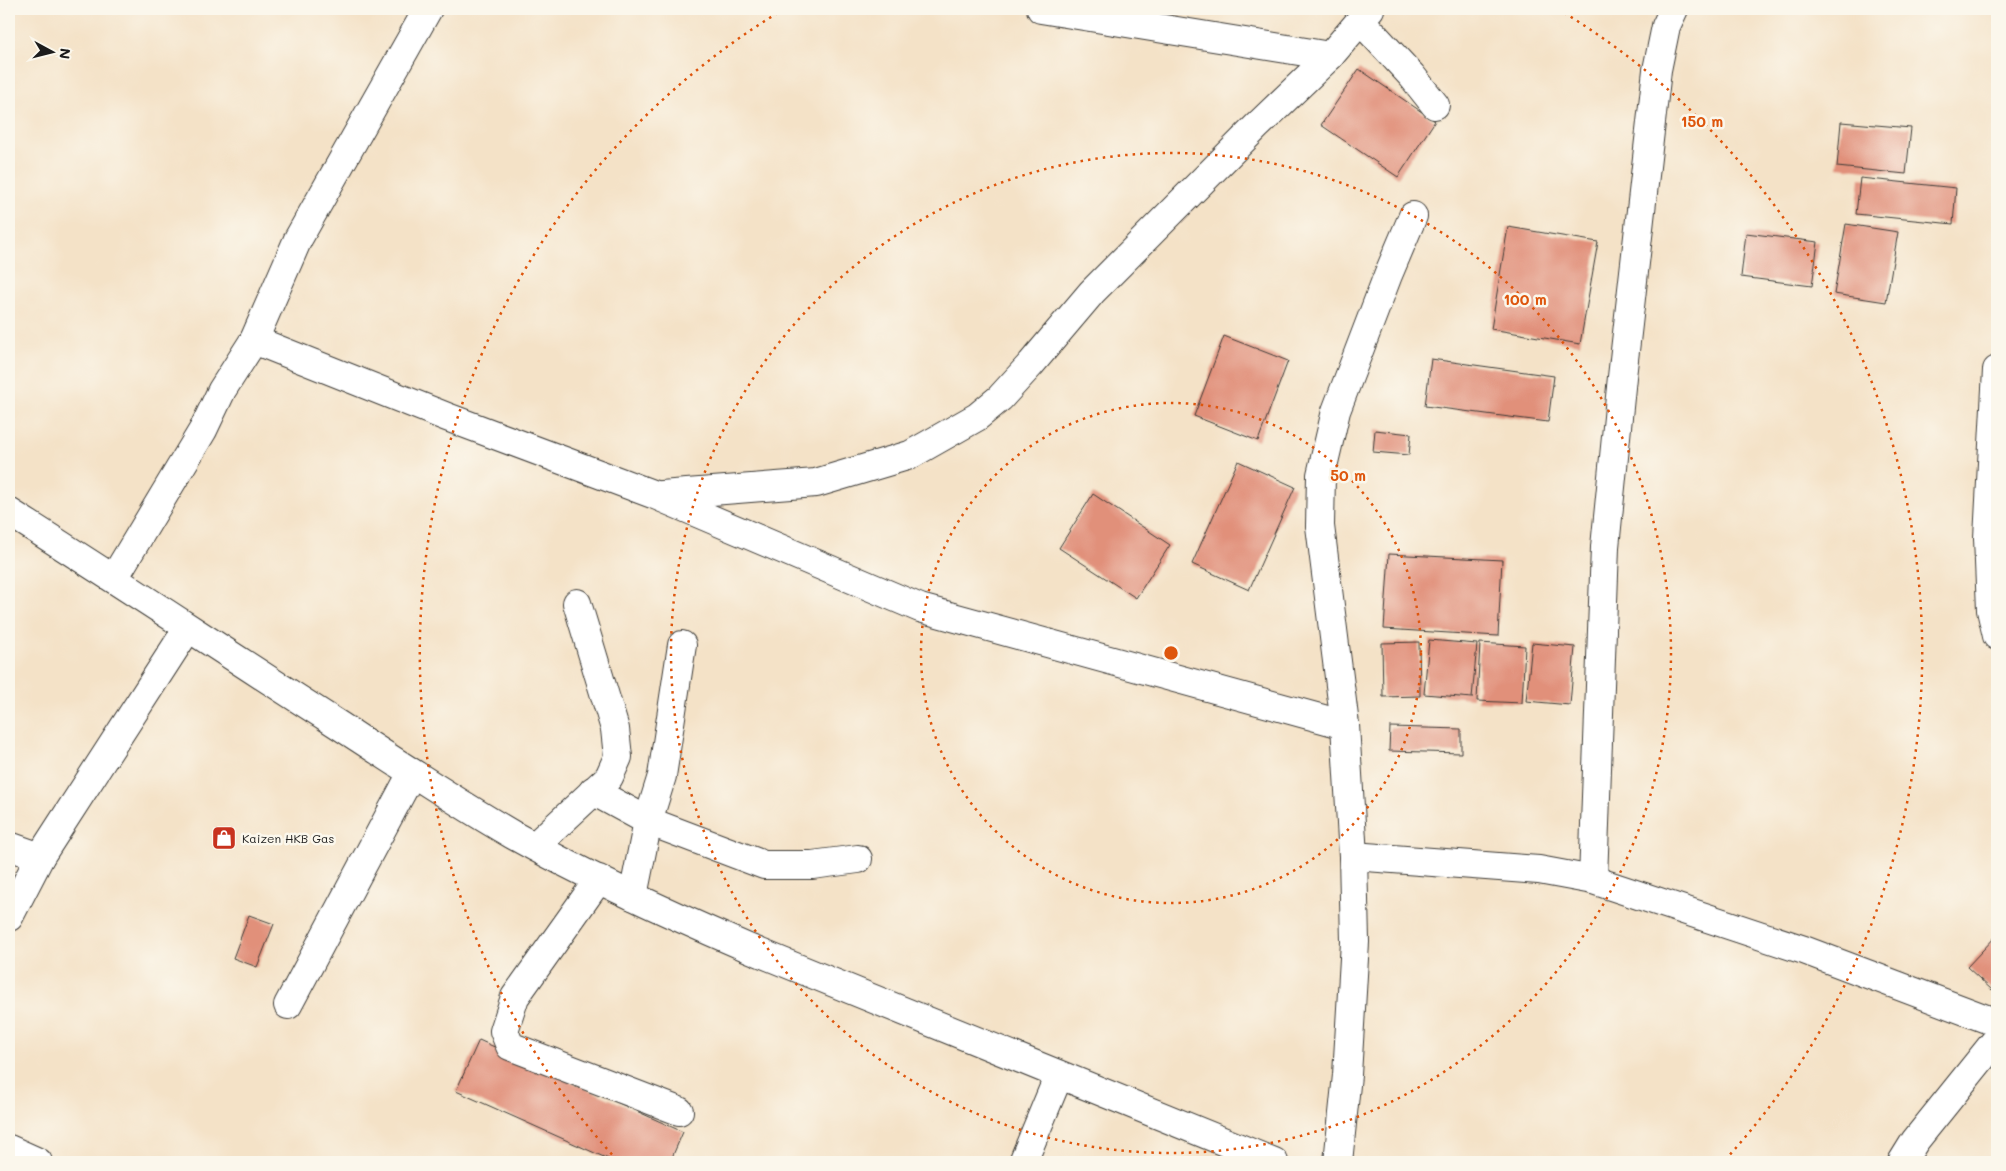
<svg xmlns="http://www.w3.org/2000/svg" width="2006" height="1171" viewBox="0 0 2006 1171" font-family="Mali,sans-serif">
  <rect width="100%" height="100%" fill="#fbf7ec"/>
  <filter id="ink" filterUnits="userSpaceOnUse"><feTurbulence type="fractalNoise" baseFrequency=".02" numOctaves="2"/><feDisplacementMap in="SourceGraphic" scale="10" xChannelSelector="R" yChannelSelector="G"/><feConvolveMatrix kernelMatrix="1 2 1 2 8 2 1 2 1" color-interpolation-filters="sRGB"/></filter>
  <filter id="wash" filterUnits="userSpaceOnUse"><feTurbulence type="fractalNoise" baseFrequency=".0096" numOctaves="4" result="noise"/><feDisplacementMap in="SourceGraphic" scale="20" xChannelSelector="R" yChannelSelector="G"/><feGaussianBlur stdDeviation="1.12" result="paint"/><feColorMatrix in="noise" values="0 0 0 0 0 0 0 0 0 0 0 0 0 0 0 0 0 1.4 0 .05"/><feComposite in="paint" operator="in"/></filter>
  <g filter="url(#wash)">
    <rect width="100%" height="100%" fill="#f4e2c7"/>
    <g id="blocks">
      <g fill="#e1907a">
        <path d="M1359,69L1435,121L1398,177L1321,125Z"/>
        <path d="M1841,122L1911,128L1906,174L1837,167Z"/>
        <path d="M1860,178L1956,188L1953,224L1856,214Z"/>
        <path d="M1846,224L1898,232L1886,302L1834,294Z"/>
        <path d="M1508,227L1598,242L1580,344L1491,329Z"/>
        <path d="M1746,233L1818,242L1812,286L1741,277Z"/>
        <path d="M1224,336L1288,361L1258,441L1194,416Z"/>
        <path d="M1431,359L1554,376L1548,422L1425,406Z"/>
        <path d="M1375,430L1411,434L1409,455L1373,452Z"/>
        <path d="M1238,461L1295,487L1249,590L1192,564Z"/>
        <path d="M1093,494L1170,545L1136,598L1059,548Z"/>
        <path d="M1389,554L1502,560L1498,636L1384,629Z"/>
        <path d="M1429,640L1477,644L1472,698L1424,694Z"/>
        <path d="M1419,642L1420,696L1383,697L1382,643Z"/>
        <path d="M1480,643L1525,646L1522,703L1477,701Z"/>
        <path d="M1532,643L1575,647L1570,705L1526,701Z"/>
        <path d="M1390,727L1461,729V753L1389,751Z"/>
        <path d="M249,915L274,924L257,967L233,958Z"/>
        <path d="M1997,935V984L1992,990L1967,967Z"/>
        <path d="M479,1040L683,1132L670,1162H615L456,1091Z"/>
      </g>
    </g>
  </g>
  <g filter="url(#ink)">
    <use href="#blocks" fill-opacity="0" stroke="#3c3a36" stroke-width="1"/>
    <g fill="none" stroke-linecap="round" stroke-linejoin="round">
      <defs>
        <g id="minor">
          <path d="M1041,9L1330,56"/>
          <path d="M1361,21L1412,76L1435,105"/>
          <path d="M254,340L447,417L655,495L920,608L1345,725"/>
          <path d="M1997,370L1988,538L1991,610L1997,636"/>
          <path d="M661,495L816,483L910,455L977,417L1000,398L1031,364L1092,292L1257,126L1330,56L1370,9"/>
          <path d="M9,512C117,580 223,651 331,720C391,759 451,799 513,835C588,877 667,913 746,947L1274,1162"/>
          <path d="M114,578L203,430L222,390L254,340L298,239L428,9"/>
          <path d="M593,791L648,821L764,865H812L858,859"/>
          <path d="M9,846L40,857"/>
          <path d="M535,846L609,777L618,757L615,729L577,603"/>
          <path d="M1353,856L1539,870L1593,880L1804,950L1997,1023"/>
          <path d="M599,879L515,997L504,1031L510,1046L679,1111"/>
          <path d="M1593,880L1605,547L1622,377L1657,70L1666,26L1674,9"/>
          <path d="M633,896L648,821L662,776L682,645"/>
          <path d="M9,917L40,857L188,628"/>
          <path d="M288,1005L412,773"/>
          <path d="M9,1149L38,1162"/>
          <path d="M1023,1162L1059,1075"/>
          <path d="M1338,1162L1347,1075L1355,942L1353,856L1345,725L1320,526L1321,475L1336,411L1388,275L1413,216"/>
          <path d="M1902,1162L1915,1141L1997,1039"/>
        </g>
      </defs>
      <use href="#minor" stroke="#3c3a36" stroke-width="30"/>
      <use href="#minor" stroke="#fff" stroke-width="28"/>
    </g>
  </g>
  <g fill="none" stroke="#de560d" stroke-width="2.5" stroke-dasharray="2.5 5">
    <circle cx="1171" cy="653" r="250"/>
    <circle cx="1171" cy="653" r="500"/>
    <path d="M617 1160A751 751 0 0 1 784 9M1558 9A751 751 0 0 1 1725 1160"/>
  </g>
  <defs>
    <symbol id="shop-square" viewBox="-11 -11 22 22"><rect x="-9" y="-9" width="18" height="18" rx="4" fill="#c8321e" stroke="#fbf7ec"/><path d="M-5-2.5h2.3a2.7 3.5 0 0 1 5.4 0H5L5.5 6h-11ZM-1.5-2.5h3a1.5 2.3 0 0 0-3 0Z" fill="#fff"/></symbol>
  </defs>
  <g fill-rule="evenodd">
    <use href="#shop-square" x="210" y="824" width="28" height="28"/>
  </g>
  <g text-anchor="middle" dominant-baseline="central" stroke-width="5" stroke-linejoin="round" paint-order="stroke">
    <g font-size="12" fill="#1c1c1c" stroke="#fbf7ec" text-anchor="start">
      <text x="242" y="838">Kaizen HKB Gas</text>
    </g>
  </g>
  <circle cx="1171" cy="653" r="8" fill="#de560d" stroke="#fbf7ec" stroke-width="2.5"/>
  <g font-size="15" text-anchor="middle" font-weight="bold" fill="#de560d" stroke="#fbf7ec" stroke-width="5" stroke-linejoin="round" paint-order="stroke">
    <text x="1702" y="127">150 m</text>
    <text x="1525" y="305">100 m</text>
    <text x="1348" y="481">50 m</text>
  </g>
  <rect width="2006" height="1171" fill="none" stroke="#fbf7ec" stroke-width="30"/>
  <g transform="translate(52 52) rotate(97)" stroke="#fbf7ec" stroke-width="4" paint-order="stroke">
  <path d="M0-4L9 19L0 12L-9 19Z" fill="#1c1c1c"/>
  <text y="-8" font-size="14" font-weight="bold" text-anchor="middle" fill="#1c1c1c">N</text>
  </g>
</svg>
